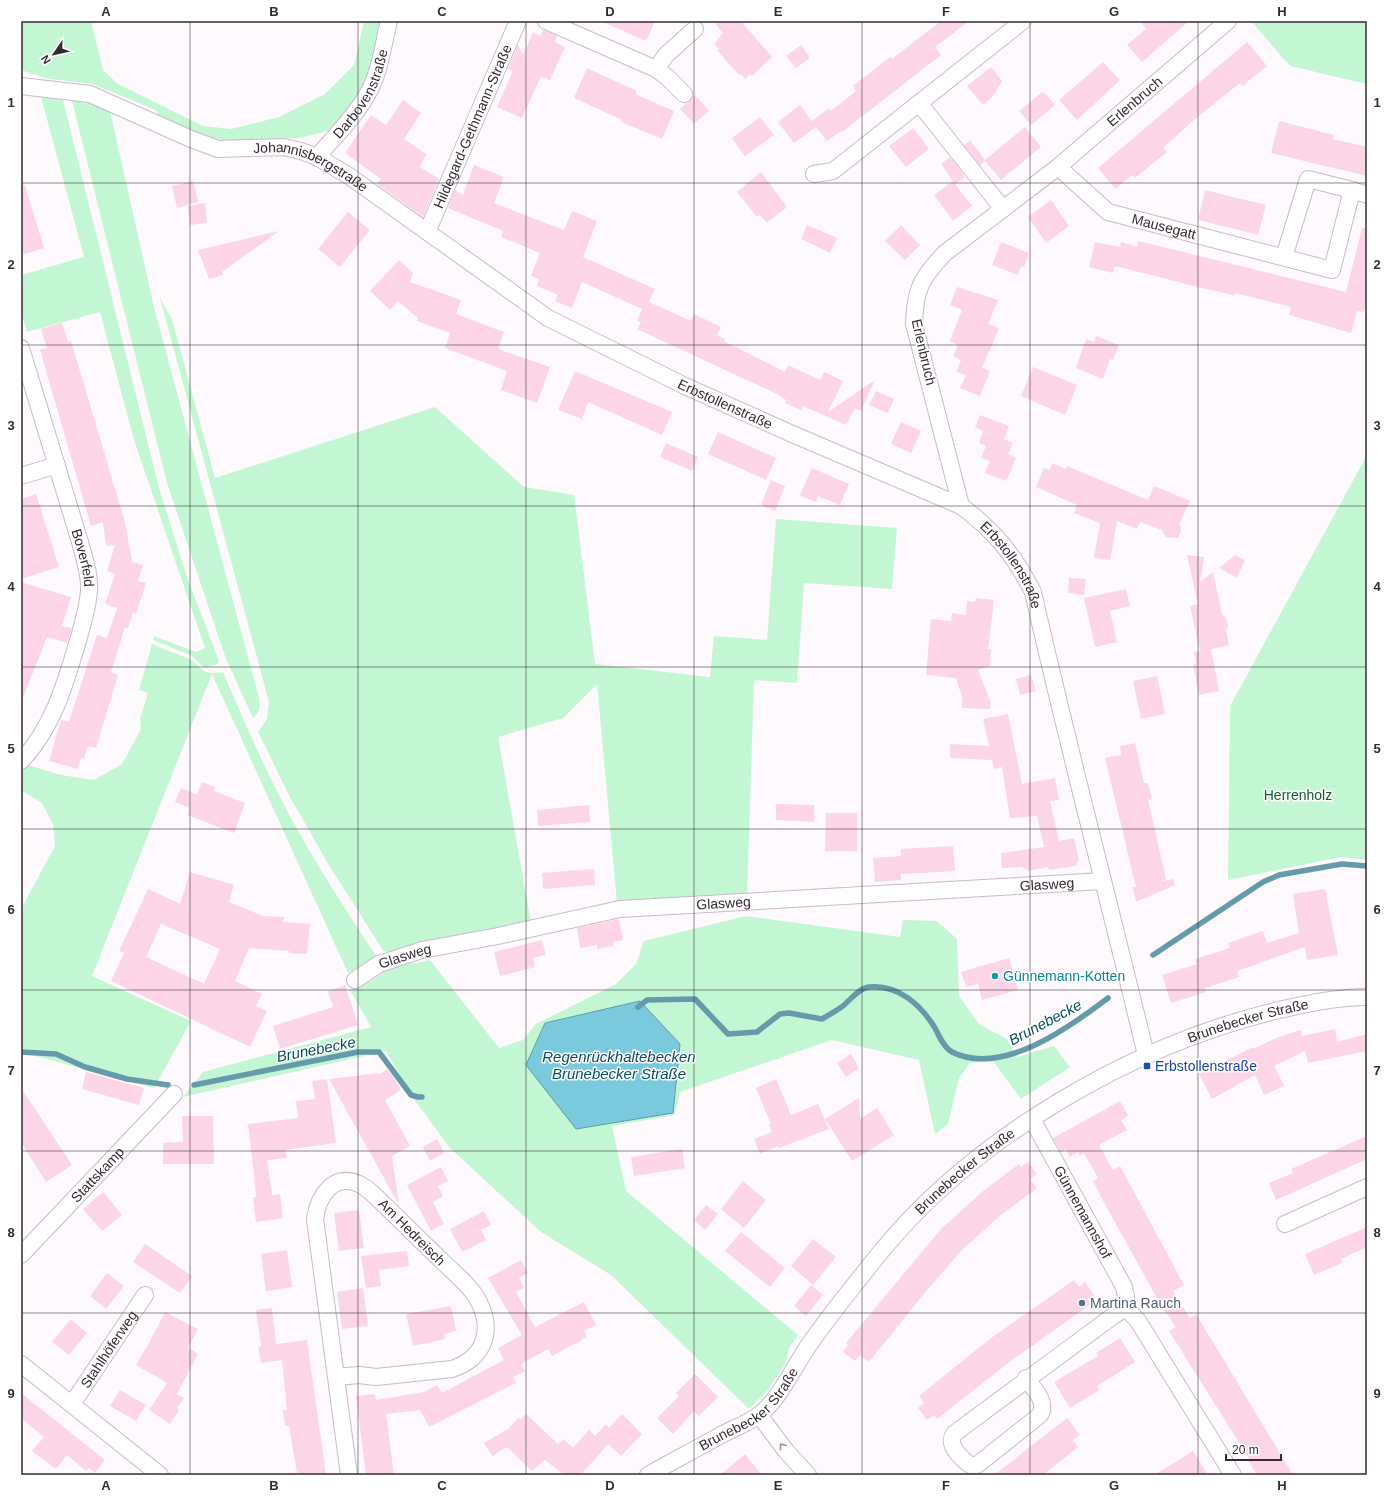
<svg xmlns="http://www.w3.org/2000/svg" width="1388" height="1496" viewBox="0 0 1388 1496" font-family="Arial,sans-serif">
  <rect width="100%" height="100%" fill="#fdf9fd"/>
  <g fill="#c3f7d3">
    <path d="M21,21H91L103,70L118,84L203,126L231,129L279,117L325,94L354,65L364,21H383L372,70L355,103L328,131L299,138L252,139L228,141L200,135L158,115L156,110L92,84L44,78L21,70Z"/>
    <path d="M1251,21H1367V84L1290,66Z"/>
    <path d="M41,97L63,100L159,488L187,577L219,661L218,664L207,667L202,666L192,656L153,640L154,636L196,652L205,648L134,440L100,312L27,332L21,312V275L84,257Z"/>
    <path d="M72,101L89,103L110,111L154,307L259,698C260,706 260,713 253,718L226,659L167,483Z"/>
    <path d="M160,298L172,319L215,478L435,407L524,487L574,495L595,664L710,677L714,636L767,640L776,519L897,528L892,589L804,583L797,683L754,680L747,897L617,904L597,684L563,718L498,737L531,923L390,957L386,951L384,952L327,862L290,797L258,732L267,719L269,702Z"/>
    <path d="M1367,455V860L1341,857L1228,880L1230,706Z"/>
    <path d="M152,644C163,649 175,653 187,658C203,666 199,676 223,672C238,707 253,742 270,777C300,839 338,899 377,957L348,973L212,674L92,976L191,1021L154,1088L32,1055H21V909L55,846L53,824L42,803L21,790V773L28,765L61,775L94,780L122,764L141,729L140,719L148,693L139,690Z"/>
    <path d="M746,916L900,937L903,920L937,921L957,939L959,996L979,1024L1007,1039L1017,1057L1054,1046L1070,1067L1021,1099L993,1061L970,1063L959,1078L948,1124L935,1134L919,1060L832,1040L680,1092L675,1115L612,1126L626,1191L798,1335L789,1348L786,1363L768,1390L749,1409L611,1275L541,1232L450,1148L410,1094L386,1051L183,1097L203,1072L371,1027L350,990L372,980L395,964L417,963L430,960L499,1048L523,1040L536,1024L616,984L636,964L644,941Z"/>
  </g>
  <path fill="#7bc9dd" stroke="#659aaa" d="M640,1001L680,1044L673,1113L576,1129L526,1065L545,1023Z"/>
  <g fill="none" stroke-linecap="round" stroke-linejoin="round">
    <g stroke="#659aaa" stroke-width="5.5">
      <path d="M1153,955L1263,882L1279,875L1342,864L1367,866"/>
      <path d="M638,1007L647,1000L695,999L728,1034L757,1032L780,1014L789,1013L822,1019C829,1015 836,1011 843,1006C850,1000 859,988 869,987C898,984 921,1005 935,1028C939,1036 944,1048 952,1052C1002,1077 1070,1027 1108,998"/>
      <path d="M21,1052L56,1054L85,1067L127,1079L168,1085"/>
      <path d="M194,1085L358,1052H379L411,1095L418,1097H422"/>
    </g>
  </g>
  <g fill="#fcd6e7" fill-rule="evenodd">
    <path d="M601,21H655L646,41Z"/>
    <path d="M713,21H741L772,57L752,76L750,74L745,79L741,74L739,75L717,50L719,49L714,44L723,33Z"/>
    <path d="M941,21H969L935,47L941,55L842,132L841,131L827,141L816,127L794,143L778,122L800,105L812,121L829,108L831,111L856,91L853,86L890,57L892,59Z"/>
    <path d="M1140,21H1189L1142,62L1127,45L1146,29Z"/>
    <path d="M543,30L557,36L555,42L565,47L550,80L541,76L522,118L497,107L513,71L508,69L518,45L523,55L533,32L540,36Z"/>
    <path d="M1247,42L1267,66L1242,86L1240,83L1194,120L1163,148L1167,152L1147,168L1135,178L1132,175L1115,189L1098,168Z"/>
    <path d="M801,45L810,58L796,68L786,56Z"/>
    <path d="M1103,62L1120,80L1077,120L1059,100Z"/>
    <path d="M991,67L1002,81L993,96L983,105L967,86Z"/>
    <path d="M587,68L637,91L635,94L674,111L662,139L621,122L622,120L574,98Z"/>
    <path d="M1042,92L1043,94L1045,93L1055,105L1031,125L1019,111Z"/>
    <path d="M695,95L709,111L694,124L680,109Z"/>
    <path d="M403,100L421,113L404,139L426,154L420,167L439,179L423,217L377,184L381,179L345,153L371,115L386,125Z"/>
    <path d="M760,117L774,135L745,156L732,138Z"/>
    <path d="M1279,121L1334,135L1333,139L1367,147V176L1271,153Z"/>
    <path d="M1025,127L1041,147L1001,180L985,161L980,165L964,145L970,140L985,160Z"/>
    <path d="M913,128L929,149L906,167L889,146Z"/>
    <path d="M950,157L965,177L955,184L972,206L953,221L934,195L953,181L941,164Z"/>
    <path d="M474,165L504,177L494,203L564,230L572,211L597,221L583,257L655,289L649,302L691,321L694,314L721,327L717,335L725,339L724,341L785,372L788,365L820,380L824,372L843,381L828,412L875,380L861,411L855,408L846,425L803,406L801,410L785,403L786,400L779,396V395L639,330H637L641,322L637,321L642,309L582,282L572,308L555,301L558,295L537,286L539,279L531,276L540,253L501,237L503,231L448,208L455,190L463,195Z"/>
    <path d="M761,172L787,207L767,223L760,215L757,217L737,192Z"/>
    <path d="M193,181L198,202L177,208L172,186Z"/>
    <path d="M21,185H25L44,248L21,255Z"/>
    <path d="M1205,190L1266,205L1258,235L1198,220Z"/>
    <path d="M1051,200L1069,226L1046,243L1028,217Z"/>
    <path d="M205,203L207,223L190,225L188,206Z"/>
    <path d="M348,212L370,230L340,267L318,249Z"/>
    <path d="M807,225L837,238L830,253L801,239Z"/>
    <path d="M901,225L920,245L905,260L885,241Z"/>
    <path d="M1362,228H1367V299L1364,312L1357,311L1351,333L1289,315L1291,307L1235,293L1234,295L1210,290L1115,266L1113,273L1089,267L1095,242L1120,247L1121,242L1137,247L1138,241L1346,292Z"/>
    <path d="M279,231L222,272L223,275L209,279L198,250Z"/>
    <path d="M1001,242L1029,253L1024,267L1021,266L1018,275L992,265Z"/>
    <path d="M399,260L413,273L410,282L461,300L456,314L504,332L498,349L550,367L537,403L501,390L507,371L445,348L450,333L417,321L418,318L398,301L390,310L370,291Z"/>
    <path d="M957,287L998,300L988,324L999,328L982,368L990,371L980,396L960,388L966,375L956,372L961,360L953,356L958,345L950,341L962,310L950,305Z"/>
    <path d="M62,323L68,342L71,341L124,519V517L132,562L143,565L138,581L146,583L136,614L133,613L128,628L125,627L111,672L118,675L96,748L88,746L84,759L81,758L78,769L49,761L61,720L69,722L97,635L107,638L117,608L105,604L115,574L107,571L115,545L106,546L103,522L91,526L40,350L47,348L41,329Z"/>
    <path d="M1096,336L1119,345L1113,360L1110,359L1103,379L1076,368L1086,339L1094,342Z"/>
    <path d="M1033,367L1077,385L1065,415L1021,396Z"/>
    <path d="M575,371L672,412L662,435L588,402L582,419L558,410Z"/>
    <path d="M876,391L894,399L888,413L869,405Z"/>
    <path d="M980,415L1009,426L1004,439L1013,443L1008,454L1016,458L1006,481L985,473L990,461L981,458L986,446L979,443L983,431L975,427Z"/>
    <path d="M901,422L921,431L911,453L891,444Z"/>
    <path d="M718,432L776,458L766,480L708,454Z"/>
    <path d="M666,443L698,457L692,471L660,457Z"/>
    <path d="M1052,463L1066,469L1067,466L1148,500L1154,486L1190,501L1180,523L1181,531L1178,538L1166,537L1162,530L1140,522L1137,529L1117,521L1110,560L1094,558L1100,523L1074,513L1077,505L1036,487L1044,468L1050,470Z"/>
    <path d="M812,468L849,484L840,505L818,496L815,502L800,495Z"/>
    <path d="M771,480L785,486L775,511L761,505Z"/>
    <path d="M36,494L59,567L21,579V499Z"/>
    <path d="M1187,555L1204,557L1200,582L1213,572L1222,614L1226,618L1228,627L1226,630L1229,645L1203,651L1211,649L1219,691L1199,695L1193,664L1196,663L1194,652L1200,651L1190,606L1198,604Z"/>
    <path d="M1235,555L1245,560L1237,578L1219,568Z"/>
    <path d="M1069,578L1086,579L1084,595L1068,593Z"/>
    <path d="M21,582L71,597L62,626L72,628L67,643L47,637L22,700Z"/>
    <path d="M1126,589L1130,606L1110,611L1117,642L1095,647L1084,598Z"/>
    <path d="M976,598L994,600L988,649H991L990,666L978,670L990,700V709L962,708V697L956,678L926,675L931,619L951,621L952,613L966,615L967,601L975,602Z"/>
    <path d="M1031,675L1036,691L1020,695L1016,679Z"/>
    <path d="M1157,676L1165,714L1141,719L1133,681Z"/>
    <path d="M1008,714L1022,784L1055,778L1059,800L1050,801L1059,841L1074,838L1079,860L1075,866L1049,870L1048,867L1028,871L1022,867L1002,868L1001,853L1044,847L1037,816L1010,818L1002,767L994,769L992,760L950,758V744L989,746L983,719Z"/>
    <path d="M1135,743L1144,783H1148L1152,799L1148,800L1166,879L1158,882L1173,879L1175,885L1136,902L1133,887H1136L1105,758L1121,755L1120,746Z"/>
    <path d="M202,782L215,787L214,791L245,803L234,833L187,815L190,808L175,802L181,788L197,795Z"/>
    <path d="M776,804L814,805V822L776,820Z"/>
    <path d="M589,805L590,822L538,826L537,810Z"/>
    <path d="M826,813H857V851H825Z"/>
    <path d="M953,846L955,871L901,874V880L875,882L873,858L901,856V849Z"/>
    <path d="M594,869L595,885L543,889L542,873Z"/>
    <path d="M190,872L234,885L229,902L263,916L284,917L283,922L310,924L307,954L289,953V951L249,948L235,981L262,994L256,1006L267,1011L250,1047L111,981L124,953L119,951L148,889L180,904ZM161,924L220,949L204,984L146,957Z"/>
    <path d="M1325,889L1338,955L1307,960L1305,947L1237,971L1239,977L1205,988L1206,992L1171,1003L1162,975L1197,964L1195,959L1230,948L1228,943L1263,931L1267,943L1299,933L1293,894Z"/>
    <path d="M619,919L623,940L613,942L614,946L597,949V945L580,948L577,928Z"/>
    <path d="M542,940L546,955L533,958L535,967L500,976L494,952Z"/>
    <path d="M1009,958L1018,990L982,1000L978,984L966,987L961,972Z"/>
    <path d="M345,985L358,1025L280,1049L273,1026L333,1007L328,991Z"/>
    <path d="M1335,1029L1337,1042L1367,1034V1051L1308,1063L1305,1051L1274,1066L1284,1086L1264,1095L1255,1075L1212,1099L1199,1074L1253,1047V1049L1276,1038L1301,1030L1302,1036Z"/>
    <path d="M851,1054L859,1068L846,1077L837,1063Z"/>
    <path d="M388,1068L401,1090L385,1100L410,1146L392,1156L399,1205L329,1079L379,1073V1075Z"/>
    <path d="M86,1072L144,1088L139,1105L82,1089Z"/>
    <path d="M327,1079L336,1143L285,1150L287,1158L267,1160L272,1195L280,1194L283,1218L256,1222L253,1197H256L254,1175L248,1124L298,1118L296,1101L315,1099L312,1081Z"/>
    <path d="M776,1079L791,1115L818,1104L829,1129L779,1148L778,1146L760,1154L754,1139L772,1132L769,1125L771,1124L756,1088Z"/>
    <path d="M21,1088L72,1165L46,1182L21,1142Z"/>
    <path d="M859,1098L860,1119L877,1108L894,1135L852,1161L825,1119Z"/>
    <path d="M1120,1101L1128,1116L1121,1120L1127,1130L1099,1145L1113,1170L1120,1166L1184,1285L1173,1291L1190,1318L1196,1314L1293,1475H1257L1248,1461L1250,1460L1169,1331L1176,1327L1158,1300L1101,1197L1093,1181L1098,1178L1084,1153L1080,1156L1078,1152L1070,1157L1066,1149L1061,1152L1053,1138Z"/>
    <path d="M182,1116H213L214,1164H163V1143L183,1142Z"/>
    <path d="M1367,1136V1159L1276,1200L1269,1183L1293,1173L1291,1169Z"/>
    <path d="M437,1139L444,1153L430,1161L423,1147Z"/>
    <path d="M682,1149L685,1168L634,1176L631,1157Z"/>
    <path d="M1028,1162L1037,1174L1030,1179L1037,1188L1001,1215L962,1250L923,1295L869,1362L860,1355L855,1361L843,1352L848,1345L846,1343L941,1229L982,1192L1019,1164L1021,1167Z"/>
    <path d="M441,1167L448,1181L438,1186L443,1196L433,1202L444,1224L431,1231L407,1185Z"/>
    <path d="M743,1181L766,1200L744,1228L721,1209Z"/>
    <path d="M103,1192L122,1215L102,1231L83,1209Z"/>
    <path d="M706,1205L718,1214L705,1230L694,1220Z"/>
    <path d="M359,1210L364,1248L339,1251L334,1213Z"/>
    <path d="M484,1211L491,1225L481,1230L486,1240L462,1252L450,1229Z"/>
    <path d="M1367,1227V1247L1341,1259L1342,1263L1314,1275L1305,1254Z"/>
    <path d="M741,1232L785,1268L770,1287L725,1251Z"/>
    <path d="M813,1239L836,1257L813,1285L791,1266Z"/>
    <path d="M145,1244L192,1276L180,1293L133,1262Z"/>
    <path d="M287,1250L292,1287L266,1291L261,1254Z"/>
    <path d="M407,1251L409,1266L379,1270L381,1286L366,1288L361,1256Z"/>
    <path d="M521,1260L528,1273L519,1278L524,1288L516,1292L535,1327L584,1302L596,1325L584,1331L587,1337L552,1356L548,1349L521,1364L525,1371L513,1377L516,1383L429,1427L420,1410L386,1414L394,1475H366L356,1396L375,1394L376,1400L424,1392L437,1385L442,1393L504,1360L498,1348L522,1335L488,1278Z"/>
    <path d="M107,1273L124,1286L106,1309L90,1296Z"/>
    <path d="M1074,1280L1079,1287L1085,1282L1094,1295L1087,1299L1091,1304L1012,1360L937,1419L934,1415L927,1420L918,1408L924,1403L919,1396L991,1338Z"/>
    <path d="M811,1285L823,1295L806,1316L794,1306Z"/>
    <path d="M363,1288L368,1326L342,1329L337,1292Z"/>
    <path d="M451,1306L456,1331L444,1334L445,1339L413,1346L406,1314Z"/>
    <path d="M272,1308L276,1344L307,1340L326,1475H302V1473H297L289,1426H285L283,1410H287L282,1360L261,1363L258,1347L261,1346L256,1310Z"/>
    <path d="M165,1312L198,1329L187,1350L189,1348L198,1354L177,1394L184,1398L177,1408L179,1410L170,1424L149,1410L167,1383L136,1365L145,1349H146Z"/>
    <path d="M71,1319L87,1333L69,1355L52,1342Z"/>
    <path d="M1120,1338L1135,1362L1097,1386L1099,1390L1070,1408L1054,1382L1098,1356L1096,1353Z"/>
    <path d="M695,1374L718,1397L699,1416L694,1411L673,1434L657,1418L679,1396L676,1393Z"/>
    <path d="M120,1390L146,1405L136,1421L110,1406Z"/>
    <path d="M21,1393L105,1460L95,1473L89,1468L86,1471L67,1455L56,1469L32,1451L44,1437L21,1418Z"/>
    <path d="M526,1414L558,1444L563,1439L573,1448L589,1430L595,1436L606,1424L609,1428L622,1414L642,1434L621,1456L608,1444L581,1475H564L545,1460L532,1471L507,1447L492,1456L484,1443L508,1429L519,1417L520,1420Z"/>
    <path d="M1067,1418L1080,1435L1073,1440L1078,1447L1043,1475H994Z"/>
    <path d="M1193,1451L1208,1475H1154L1179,1460Z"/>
    <path d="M745,1454L762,1475H720Z"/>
  </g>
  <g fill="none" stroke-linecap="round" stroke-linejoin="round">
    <defs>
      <g id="minor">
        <path d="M546,21L656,69L667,77L684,94"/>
        <path d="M656,69L666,55L695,29"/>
        <path id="s1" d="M21,86L90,94L191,139L218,149L283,147L301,151L317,157L349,176L548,318L685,386L790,433L961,506C995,531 1014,555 1033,592C1068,747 1109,901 1146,1055"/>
        <path d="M919,103L1003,209"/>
        <path id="s2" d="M317,157C334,137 354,118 367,95C380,73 383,45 389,21"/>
        <path id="s3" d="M1058,167L1108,212L1332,270L1352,190L1367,195"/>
        <path d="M814,174L833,171L1023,21"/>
        <path id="s4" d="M427,232L518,21"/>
        <path d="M1284,257L1308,179L1352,190"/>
        <path id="s5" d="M21,348L80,542C84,557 90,574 89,590C88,608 82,626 77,644C65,685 52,729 21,761"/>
        <path d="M21,476L57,465"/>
        <path id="s6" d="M961,506L914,324C915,289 921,278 945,253L1058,167L1228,21"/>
        <path id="s7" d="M355,980L379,964L422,950L498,936L620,909L1103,881"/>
        <path d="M1285,1224L1367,1187"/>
        <path id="s8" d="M21,1255L174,1094"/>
        <path d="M1126,1308L1138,1321L1233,1475"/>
        <path d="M21,1364L160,1475"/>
        <path d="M336,1377L359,1375L376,1377L452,1369C485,1358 494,1330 478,1300C470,1285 455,1274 443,1262C419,1239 396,1216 372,1193C368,1190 364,1186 359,1184C333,1172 318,1197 315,1219L349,1475"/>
        <path d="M1026,1378C1033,1388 1048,1402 1040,1415L977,1465H970C961,1458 945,1444 955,1433L1113,1316L1126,1308V1297L1124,1287L1032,1119"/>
        <path id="s9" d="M72,1404L145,1295"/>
        <path d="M759,1415L786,1451L808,1475"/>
        <path id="s10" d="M648,1475C673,1461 698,1448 723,1434C735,1428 748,1423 759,1415C780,1399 795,1364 811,1342C832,1312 856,1283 879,1254C974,1137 1132,1045 1279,1010C1307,1004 1337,997 1367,997"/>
      </g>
    </defs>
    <use href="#minor" stroke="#cbb9cb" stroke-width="18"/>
    <use href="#minor" stroke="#fff" stroke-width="16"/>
  </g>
  <defs><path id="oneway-chevron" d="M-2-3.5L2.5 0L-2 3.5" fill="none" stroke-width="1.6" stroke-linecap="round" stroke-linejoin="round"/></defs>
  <use stroke="#989598" href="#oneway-chevron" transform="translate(782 1446) rotate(-127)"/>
  <path fill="none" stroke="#322b32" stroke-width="1" stroke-opacity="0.55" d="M190,21V1475M358,21V1475M526,21V1475M694,21V1475M862,21V1475M1030,21V1475M1198,21V1475M21,183H1367M21,345H1367M21,506H1367M21,667H1367M21,829H1367M21,990H1367M21,1151H1367M21,1313H1367"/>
  <circle fill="#0f9aa8" stroke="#fff" stroke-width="1.5" cx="995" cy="976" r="4"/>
  <rect fill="#1a4fb4" stroke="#fff" stroke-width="1.5" x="1143" y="1062" width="8" height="8" rx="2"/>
  <circle fill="#5c6f8a" stroke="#fff" stroke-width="1.5" cx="1082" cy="1303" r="4"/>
  <g text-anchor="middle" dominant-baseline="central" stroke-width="3" stroke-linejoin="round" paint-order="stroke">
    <g font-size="14" fill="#322b32" stroke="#fff">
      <text stroke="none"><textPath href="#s2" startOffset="78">Darbovenstraße</textPath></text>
      <text stroke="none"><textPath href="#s6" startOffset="511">Erlenbruch</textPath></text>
      <text stroke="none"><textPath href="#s4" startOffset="115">Hildegard-Gethmann-Straße</textPath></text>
      <text stroke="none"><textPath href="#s1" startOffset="306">Johannisbergstraße</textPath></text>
      <text stroke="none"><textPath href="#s3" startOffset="125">Mausegatt</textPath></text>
      <text transform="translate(924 352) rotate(77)">Erlenbruch</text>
      <text stroke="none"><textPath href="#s1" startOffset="788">Erbstollenstraße</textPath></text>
      <text stroke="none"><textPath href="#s5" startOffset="219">Boverfeld</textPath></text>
      <text stroke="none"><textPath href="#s1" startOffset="1124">Erbstollenstraße</textPath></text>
      <text stroke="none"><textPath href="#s7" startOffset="704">Glasweg</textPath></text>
      <text stroke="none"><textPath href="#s7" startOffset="380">Glasweg</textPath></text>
      <text stroke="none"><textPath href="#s7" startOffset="56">Glasweg</textPath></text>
      <text stroke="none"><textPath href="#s10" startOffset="771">Brunebecker Straße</textPath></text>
      <text stroke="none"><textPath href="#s10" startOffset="447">Brunebecker Straße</textPath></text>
      <text stroke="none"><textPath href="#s8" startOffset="111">Stattskamp</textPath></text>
      <text transform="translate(1083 1212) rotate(61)">Günnemannshof</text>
      <text transform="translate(412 1232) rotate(45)">Am Hedreisch</text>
      <text stroke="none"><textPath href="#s9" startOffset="66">Stahlhöferweg</textPath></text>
      <text stroke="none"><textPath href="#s10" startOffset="122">Brunebecker Straße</textPath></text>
    </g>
    <g font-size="14" fill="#165834" stroke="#fff">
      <text x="1298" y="795">Herrenholz</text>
    </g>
    <g font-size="14" fill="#0d838f" stroke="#fff" text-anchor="start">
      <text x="1003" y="976">Günnemann-Kotten</text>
    </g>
    <g font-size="14" fill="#164399" stroke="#fff" text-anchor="start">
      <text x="1155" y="1066">Erbstollenstraße</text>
    </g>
    <g font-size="14" fill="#4e5e75" stroke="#fff" text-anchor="start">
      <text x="1090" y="1303">Martina Rauch</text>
    </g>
    <g font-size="15" font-style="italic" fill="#074e5c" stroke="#fff">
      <text transform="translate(1045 1022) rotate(-28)">Brunebecke</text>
      <text transform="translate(316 1049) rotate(-11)">Brunebecke</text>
      <text x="619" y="1056">Regenrückhaltebecken<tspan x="619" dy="17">Brunebecker Straße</tspan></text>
    </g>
  </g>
  <rect width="1388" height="1496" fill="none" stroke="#ffffff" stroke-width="44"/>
  <g transform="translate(54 54) rotate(236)" stroke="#ffffff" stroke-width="3" paint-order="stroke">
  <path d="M0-3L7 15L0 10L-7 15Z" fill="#322b32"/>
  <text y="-6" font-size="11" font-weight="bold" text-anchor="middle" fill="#322b32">N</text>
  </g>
  <path d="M1226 1454v6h55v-6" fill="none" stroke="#322b32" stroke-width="2"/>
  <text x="1232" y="1454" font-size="12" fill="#322b32" stroke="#ffffff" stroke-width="3" paint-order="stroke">20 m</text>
  <rect x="22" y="22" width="1344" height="1452" fill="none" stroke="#322b32" stroke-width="1.5"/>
  <g font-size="13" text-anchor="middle" font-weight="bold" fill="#322b32">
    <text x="106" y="16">A</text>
    <text x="274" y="16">B</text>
    <text x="442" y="16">C</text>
    <text x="610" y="16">D</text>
    <text x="778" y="16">E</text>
    <text x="946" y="16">F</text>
    <text x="1114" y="16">G</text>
    <text x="1282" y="16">H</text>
    <text x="11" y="107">1</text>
    <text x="1377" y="107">1</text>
    <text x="11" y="269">2</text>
    <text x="1377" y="269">2</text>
    <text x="11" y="430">3</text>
    <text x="1377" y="430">3</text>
    <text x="11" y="591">4</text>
    <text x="1377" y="591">4</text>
    <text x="11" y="753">5</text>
    <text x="1377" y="753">5</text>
    <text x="11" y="914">6</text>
    <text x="1377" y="914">6</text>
    <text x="11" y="1075">7</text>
    <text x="1377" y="1075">7</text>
    <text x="11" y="1237">8</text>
    <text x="1377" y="1237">8</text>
    <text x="11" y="1398">9</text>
    <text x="1377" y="1398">9</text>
    <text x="106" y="1490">A</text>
    <text x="274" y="1490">B</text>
    <text x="442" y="1490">C</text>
    <text x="610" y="1490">D</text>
    <text x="778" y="1490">E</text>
    <text x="946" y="1490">F</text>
    <text x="1114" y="1490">G</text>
    <text x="1282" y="1490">H</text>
  </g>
</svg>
